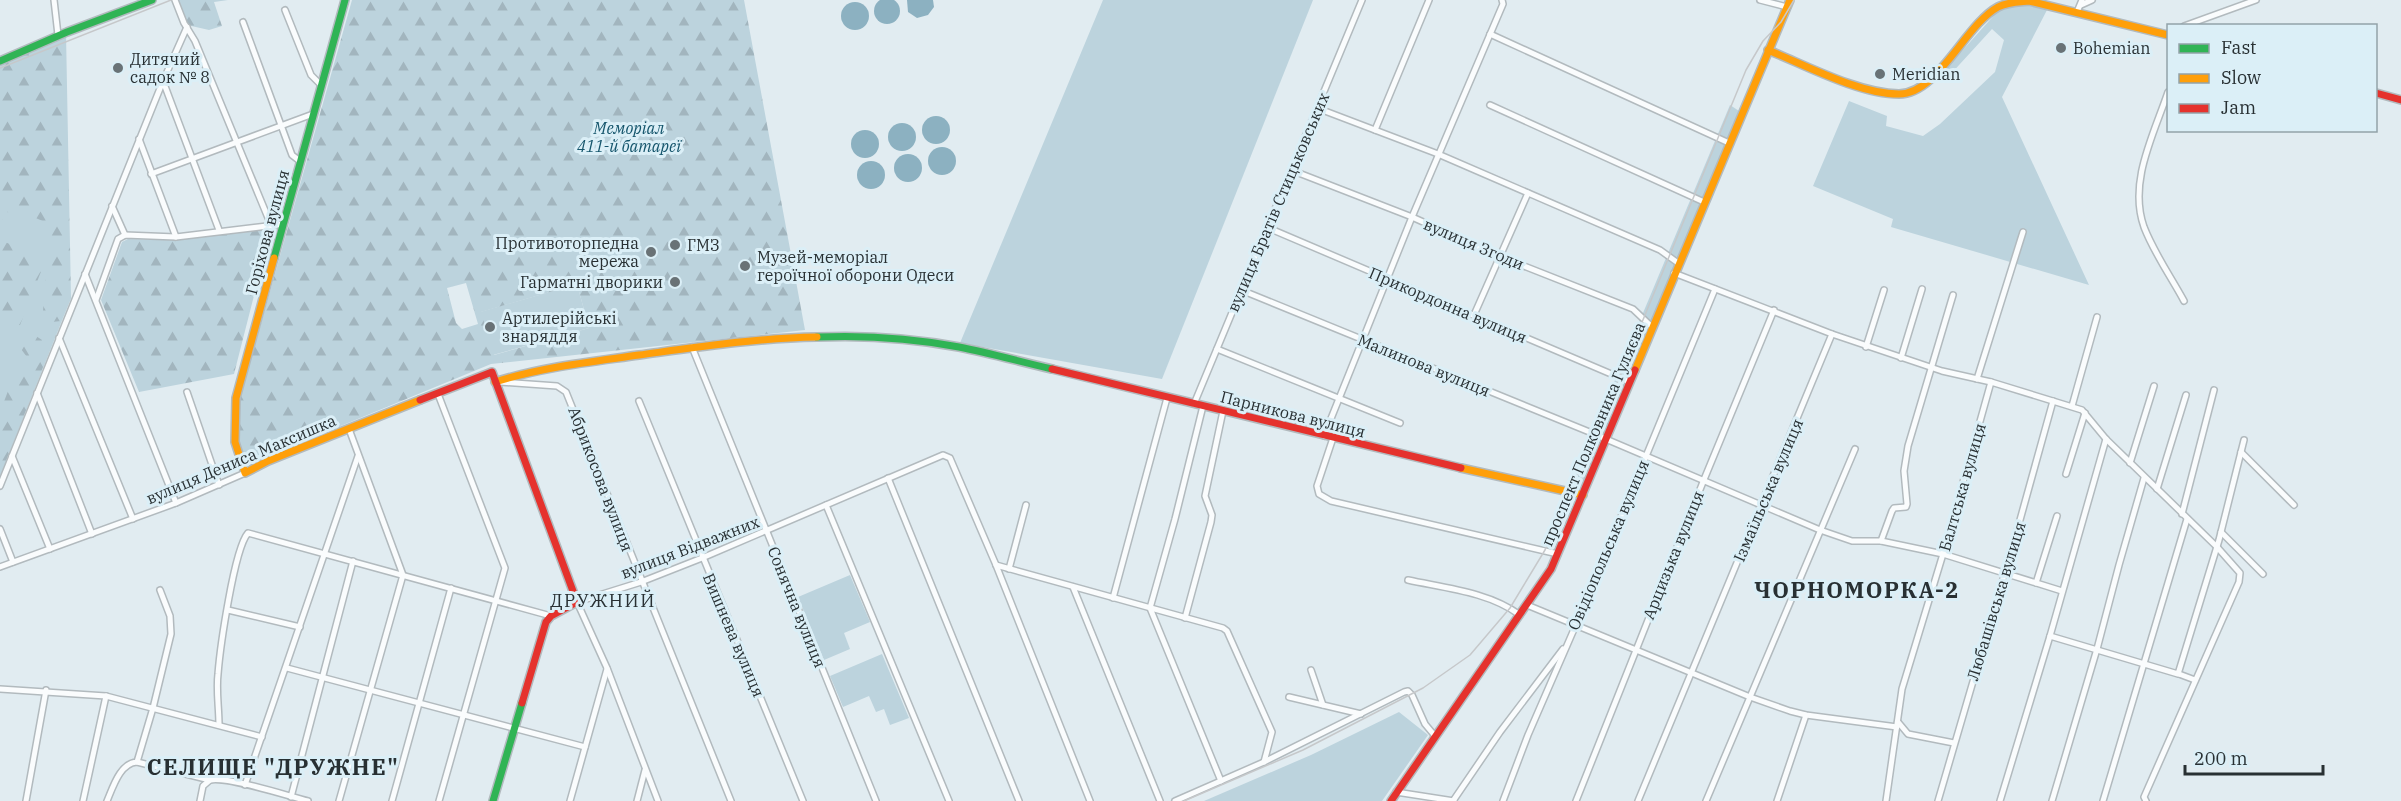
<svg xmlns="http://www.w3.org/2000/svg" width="2401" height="801" viewBox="0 0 2401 801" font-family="'IBM Plex Serif',serif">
  <defs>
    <pattern id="forest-firs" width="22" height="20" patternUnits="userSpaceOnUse" patternTransform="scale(1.5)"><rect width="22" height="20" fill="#bcd3dd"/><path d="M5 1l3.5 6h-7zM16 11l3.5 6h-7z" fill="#a2b5be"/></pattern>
  </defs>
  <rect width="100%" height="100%" fill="#e1ecf1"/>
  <g fill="#bcd3dd">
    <path d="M1103,0H1313L1162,379L960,343Z"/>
    <path d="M2028,5L2047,10L2002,97L2089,285L1891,227L1893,219L1813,186L1849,101L1887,116L1886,126L1923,136L1940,124L1995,72L2004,40L1992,29L1949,76L1943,72L1997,12L2009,6Z"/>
    <path d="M0,79L71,298L0,476Z"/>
    <path d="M1730,105L1739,111L1582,492L1569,490Z"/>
    <path d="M577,284L589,328L493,355L480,312Z"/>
    <path d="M850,575L870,622L844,633L850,649L824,660L798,597Z"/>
    <path d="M882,654L909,718L890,725L884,709L876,712L869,696L843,707L830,676Z"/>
    <path d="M1399,712L1428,735L1382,801H1204L1311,755Z"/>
  </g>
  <g fill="url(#forest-firs)" fill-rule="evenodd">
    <path d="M177,0H228L214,2L222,26L209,30L187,25Z"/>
    <path d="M352,0H744L805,330L491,364L256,461L244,460C234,444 237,416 240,398ZM466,283L478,324L462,329L456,323L447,288ZM577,284L589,328L494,355L481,312Z"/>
    <path d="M66,33L71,298L61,321L42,323L48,251L45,222L24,213L5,212L0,226V62Z"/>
    <path d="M271,229L234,374L139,392L101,300L122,242L128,239L178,240Z"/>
    <path d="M0,240L42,257V269L20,325L0,329Z"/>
    <path d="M33,334L42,340L38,358L43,367L0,476V412L18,365L30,366V361L21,349L27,343L31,349L34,346Z"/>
  </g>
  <g fill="#8cb1c1">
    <circle cx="887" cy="11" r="13"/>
    <path d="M907,0H933L934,7L928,15L917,18L908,12Z"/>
    <circle cx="855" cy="16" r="14"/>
    <circle cx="936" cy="130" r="14"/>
    <circle cx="902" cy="137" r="14"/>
    <circle cx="865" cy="144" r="14"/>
    <circle cx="942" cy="161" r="14"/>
    <circle cx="908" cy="168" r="14"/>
    <circle cx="871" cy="175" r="14"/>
  </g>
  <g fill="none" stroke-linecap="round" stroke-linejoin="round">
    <defs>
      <g id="street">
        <path d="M54,0L58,35"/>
        <path d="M175,0L184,23L195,41L271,225"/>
        <path d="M1760,0L1787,7"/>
        <path d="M2081,5L2092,0"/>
        <path d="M285,10L311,75L321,85"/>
        <path d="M2077,12L2082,0"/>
        <path d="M243,22L292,155L301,162"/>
        <path d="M2184,26L2256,0"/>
        <path d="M1490,34L1729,143"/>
        <path d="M163,81L219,230"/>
        <path d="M2168,92C2154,134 2128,182 2144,227C2154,253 2171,277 2184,301"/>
        <path d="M1490,105L1704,202"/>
        <path d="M1317,108L1438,154L1660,250L1678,263"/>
        <path d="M1375,130L1429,0"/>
        <path d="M139,139L176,237"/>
        <path d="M1291,170L1412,217L1501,257L1633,309L1652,327"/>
        <path d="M151,174L313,114"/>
        <path d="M112,206L125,235"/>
        <path d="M1266,227L1630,382"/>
        <path d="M85,274L176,503"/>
        <path d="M1241,290L1587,431L1820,530L1852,541H1881L1943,554L2062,591"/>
        <path d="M96,300L118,239L125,235L176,237L284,224"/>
        <path d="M1474,315L1528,193"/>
        <path d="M1832,334L1942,371L1991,382L2082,410L2106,439L2217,547L2240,573L2239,582L2144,797L2146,801"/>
        <path d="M59,338L133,519"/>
        <path d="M692,347L876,801"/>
        <path d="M1866,347L1884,290"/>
        <path d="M1217,349L1400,423"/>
        <path d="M1901,358L1922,289"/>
        <path d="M1977,379L2023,232"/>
        <path d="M500,382L557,386L566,392L731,801"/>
        <path d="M187,392L219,485"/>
        <path d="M37,393L92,534"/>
        <path d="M438,394L505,568L439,801"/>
        <path d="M639,401L803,801"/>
        <path d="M1194,404L1362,0"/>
        <path d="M1203,406L1175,519L1150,608L1221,781"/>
        <path d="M2072,406L2097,317"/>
        <path d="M1324,436L1412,217L1503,4L1502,0"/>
        <path d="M1333,438L1317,486L1319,494L1331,501L1558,554"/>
        <path d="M2241,452L2294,505"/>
        <path d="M12,456L50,549"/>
        <path d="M2130,463L2154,386"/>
        <path d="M2066,474L2085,413"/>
        <path d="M888,478L1019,801"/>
        <path d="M0,486L163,81L187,27"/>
        <path d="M2157,489L2186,395"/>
        <path d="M826,505L949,801"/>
        <path d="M2182,514L2214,390"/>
        <path d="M0,529L13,562"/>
        <path d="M2221,532L2263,574"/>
        <path d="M1881,541L1892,511L1894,508L1906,507L1907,504L1904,471L1908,446L1953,295"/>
        <path d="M996,565L1223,628L1227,631L1272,732L1264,762"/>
        <path d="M0,567L176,503L245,473"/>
        <path d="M1009,569L1026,505"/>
        <path d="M1408,580C1445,588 1489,592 1520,615"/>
        <path d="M2036,583L2057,516"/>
        <path d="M1073,587L1160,801"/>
        <path d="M1113,598L1167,398"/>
        <path d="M1527,605L1750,697L1790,711L1806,715L1897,727"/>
        <path d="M228,610L300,627"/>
        <path d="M1185,618L1211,522L1212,515L1205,496L1223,411"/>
        <path d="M2050,636L2106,439"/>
        <path d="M287,668L585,747"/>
        <path d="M1311,670L1323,705"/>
        <path d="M2179,674L2195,680"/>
        <path d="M0,689L106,696L262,737"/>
        <path d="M1289,697L1361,714"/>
        <path d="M1898,722L1908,734L1954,743"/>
        <path d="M219,725C219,708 216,690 218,674C220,649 234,549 248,533L551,616"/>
        <path d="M137,762L210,780C227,776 288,796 308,801"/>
        <path d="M245,785L358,456"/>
        <path d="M1396,792L1454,801"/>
        <path d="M291,797L353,561"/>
        <path d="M26,801L46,690"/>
        <path d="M83,801L106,696"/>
        <path d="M107,801C113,787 120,763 137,762L153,708L171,634L170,616L160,590"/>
        <path d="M200,801L203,786L210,780"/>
        <path d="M339,801L403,575L349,429"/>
        <path d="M392,801L451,588"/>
        <path d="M570,801L607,669"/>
        <path d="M637,801L645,770"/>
        <path d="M658,801L607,668L577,602L641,582L702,558L943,455L950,458L996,565L1090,801"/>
        <path d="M1175,801L1264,762L1404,692L1408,691L1412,695L1425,724L1435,736"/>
        <path d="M1453,801L1500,732L1563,649"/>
        <path d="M1503,801L1528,735L1585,604L1715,289"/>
        <path d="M1576,801L1703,482L1774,310"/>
        <path d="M1638,801L1832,334L1674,273"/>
        <path d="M1706,801L1855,449"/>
        <path d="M1777,801L1806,715"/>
        <path d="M1886,801L1902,689L1943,554L1991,382"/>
        <path d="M1938,801L2015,538L2053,401"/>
        <path d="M2000,801L2050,636L2178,674L2219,540L2244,440"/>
        <path d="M2052,801L2097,649L2119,565L2144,478"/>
        <path d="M2103,801L2187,519"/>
      </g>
      <g id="fast">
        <path d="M0,61L67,32L152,0"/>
        <path d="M274,258L345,0"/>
        <path d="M817,337C864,335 912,338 959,347C990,353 1021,362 1052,369"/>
        <path d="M493,801L522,703"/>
      </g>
      <g id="slow">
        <path d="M1768,50C1805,65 1859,94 1899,94C1938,94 1965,25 1998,7C2007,2 2019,2 2029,1L2168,35"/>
        <path d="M274,258L236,398L235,442L245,473L268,461L420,400"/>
        <path d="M1635,370L1790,0"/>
        <path d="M495,382C542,367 590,362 639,355C698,347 757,338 817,337"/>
        <path d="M1461,468L1583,495"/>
      </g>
      <g id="jam">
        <path d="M2376,93L2401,100"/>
        <path d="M1052,369L1461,468"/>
        <path d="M420,400L492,372L577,602L551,616L546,622L522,703"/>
        <path d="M1391,801L1551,569L1635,370"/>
      </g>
    </defs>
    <use href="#street" stroke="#b2babe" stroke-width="8"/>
    <use href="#fast" stroke="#b2babe" stroke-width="10"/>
    <use href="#slow" stroke="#b2babe" stroke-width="10"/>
    <use href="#jam" stroke="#b2babe" stroke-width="10"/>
    <use href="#street" stroke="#fafcfd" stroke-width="5"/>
    <use href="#fast" stroke="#30b455" stroke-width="7"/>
    <use href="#slow" stroke="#ff9f0a" stroke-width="7"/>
    <use href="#jam" stroke="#e5322d" stroke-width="7"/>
    <g stroke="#c6c8ca" stroke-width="1.5">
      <path d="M0,68L171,0"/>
      <path d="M1184,801L1303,750L1423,688L1470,655L1510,608L1545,550L1619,378L1746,70L1763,41L1781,22L1794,0"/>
    </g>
  </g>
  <g fill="#697276" stroke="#dbeff7" stroke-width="2">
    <circle cx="2061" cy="48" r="6"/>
    <circle cx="118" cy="68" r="6"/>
    <circle cx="1880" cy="74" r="6"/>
    <circle cx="675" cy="245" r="6"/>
    <circle cx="651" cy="252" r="6"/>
    <circle cx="745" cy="266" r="6"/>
    <circle cx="675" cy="282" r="6"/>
    <circle cx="490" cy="327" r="6"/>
  </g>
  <g text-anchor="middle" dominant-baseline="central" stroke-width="6" stroke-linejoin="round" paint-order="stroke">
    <g font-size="16" fill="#283033" stroke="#dbeff7" text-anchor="start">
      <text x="2073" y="48">Bohemian</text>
      <text x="130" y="59">Дитячий<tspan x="130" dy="18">садок № 8</tspan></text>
      <text x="1892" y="74">Meridian</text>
      <text x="639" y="243" text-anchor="end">Противоторпедна<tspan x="639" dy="18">мережа</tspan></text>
      <text x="687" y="245">ГМЗ</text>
      <text x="757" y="257">Музей-меморіал<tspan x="757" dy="18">героїчної оборони Одеси</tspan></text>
      <text x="663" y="282" text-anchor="end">Гарматні дворики</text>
      <text x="502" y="318">Артилерійські<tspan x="502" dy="18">знаряддя</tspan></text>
    </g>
    <g font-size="16" font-style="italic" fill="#15556c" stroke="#dbeff7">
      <text x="629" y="128">Меморіал<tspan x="629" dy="18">411-й батареї</tspan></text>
    </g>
    <g font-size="16" fill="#283033" stroke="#dbeff7">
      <text transform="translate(1278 202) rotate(-67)">вулиця Братів Стицьковських</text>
      <text transform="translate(267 232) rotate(-75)">Горіхова вулиця</text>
      <text transform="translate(1474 244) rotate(23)">вулиця Згоди</text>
      <text transform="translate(1448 305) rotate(23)">Прикордонна вулиця</text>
      <text transform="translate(1424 365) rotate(22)">Малинова вулиця</text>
      <text transform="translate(1293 414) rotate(14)">Парникова вулиця</text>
      <text transform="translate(1593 434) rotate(-67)">проспект Полковника Гуляєва</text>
      <text transform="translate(241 459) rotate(-23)">вулиця Дениса Максишка</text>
      <text transform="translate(601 479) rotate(69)">Абрикосова вулиця</text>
      <text transform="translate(1962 487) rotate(-74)">Балтська вулиця</text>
      <text transform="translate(1768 490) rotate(-67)">Ізмаїльська вулиця</text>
      <text transform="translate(1608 545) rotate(-67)">Овідіопольська вулиця</text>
      <text transform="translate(690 547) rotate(-21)">вулиця Відважних</text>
      <text transform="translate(1673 555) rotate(-68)">Арцизька вулиця</text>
      <text transform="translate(1996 601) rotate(-73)">Любашівська вулиця</text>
      <text transform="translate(797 607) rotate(68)">Сонячна вулиця</text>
      <text transform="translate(734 635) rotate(67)">Вишнева вулиця</text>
    </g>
    <g font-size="18" letter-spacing="1.5" fill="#283033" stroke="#dbeff7">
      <text x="603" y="600">ДРУЖНИЙ</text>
    </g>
    <g font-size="22" font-weight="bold" letter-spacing="1.5" fill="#283033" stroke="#dbeff7">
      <text x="1857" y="589">ЧОРНОМОРКА-2</text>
      <text x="273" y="766">СЕЛИЩЕ "ДРУЖНЕ"</text>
    </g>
  </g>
  <rect x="2167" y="24" width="210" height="108" fill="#dbeff7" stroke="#93a3a9" stroke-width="1.5"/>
  <rect x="2179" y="44" width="30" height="9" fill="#30b455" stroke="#93a3a9" stroke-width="1.5"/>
  <text x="2221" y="54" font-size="18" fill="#283033">Fast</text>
  <rect x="2179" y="74" width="30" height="9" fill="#ff9f0a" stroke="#93a3a9" stroke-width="1.5"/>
  <text x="2221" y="84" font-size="18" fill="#283033">Slow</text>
  <rect x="2179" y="104" width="30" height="9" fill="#e5322d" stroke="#93a3a9" stroke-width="1.5"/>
  <text x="2221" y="114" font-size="18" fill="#283033">Jam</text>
  <path d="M2185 765v9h138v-9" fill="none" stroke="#283033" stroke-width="3"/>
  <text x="2194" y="765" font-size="18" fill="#283033" stroke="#dbeff7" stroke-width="4.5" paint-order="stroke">200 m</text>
</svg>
